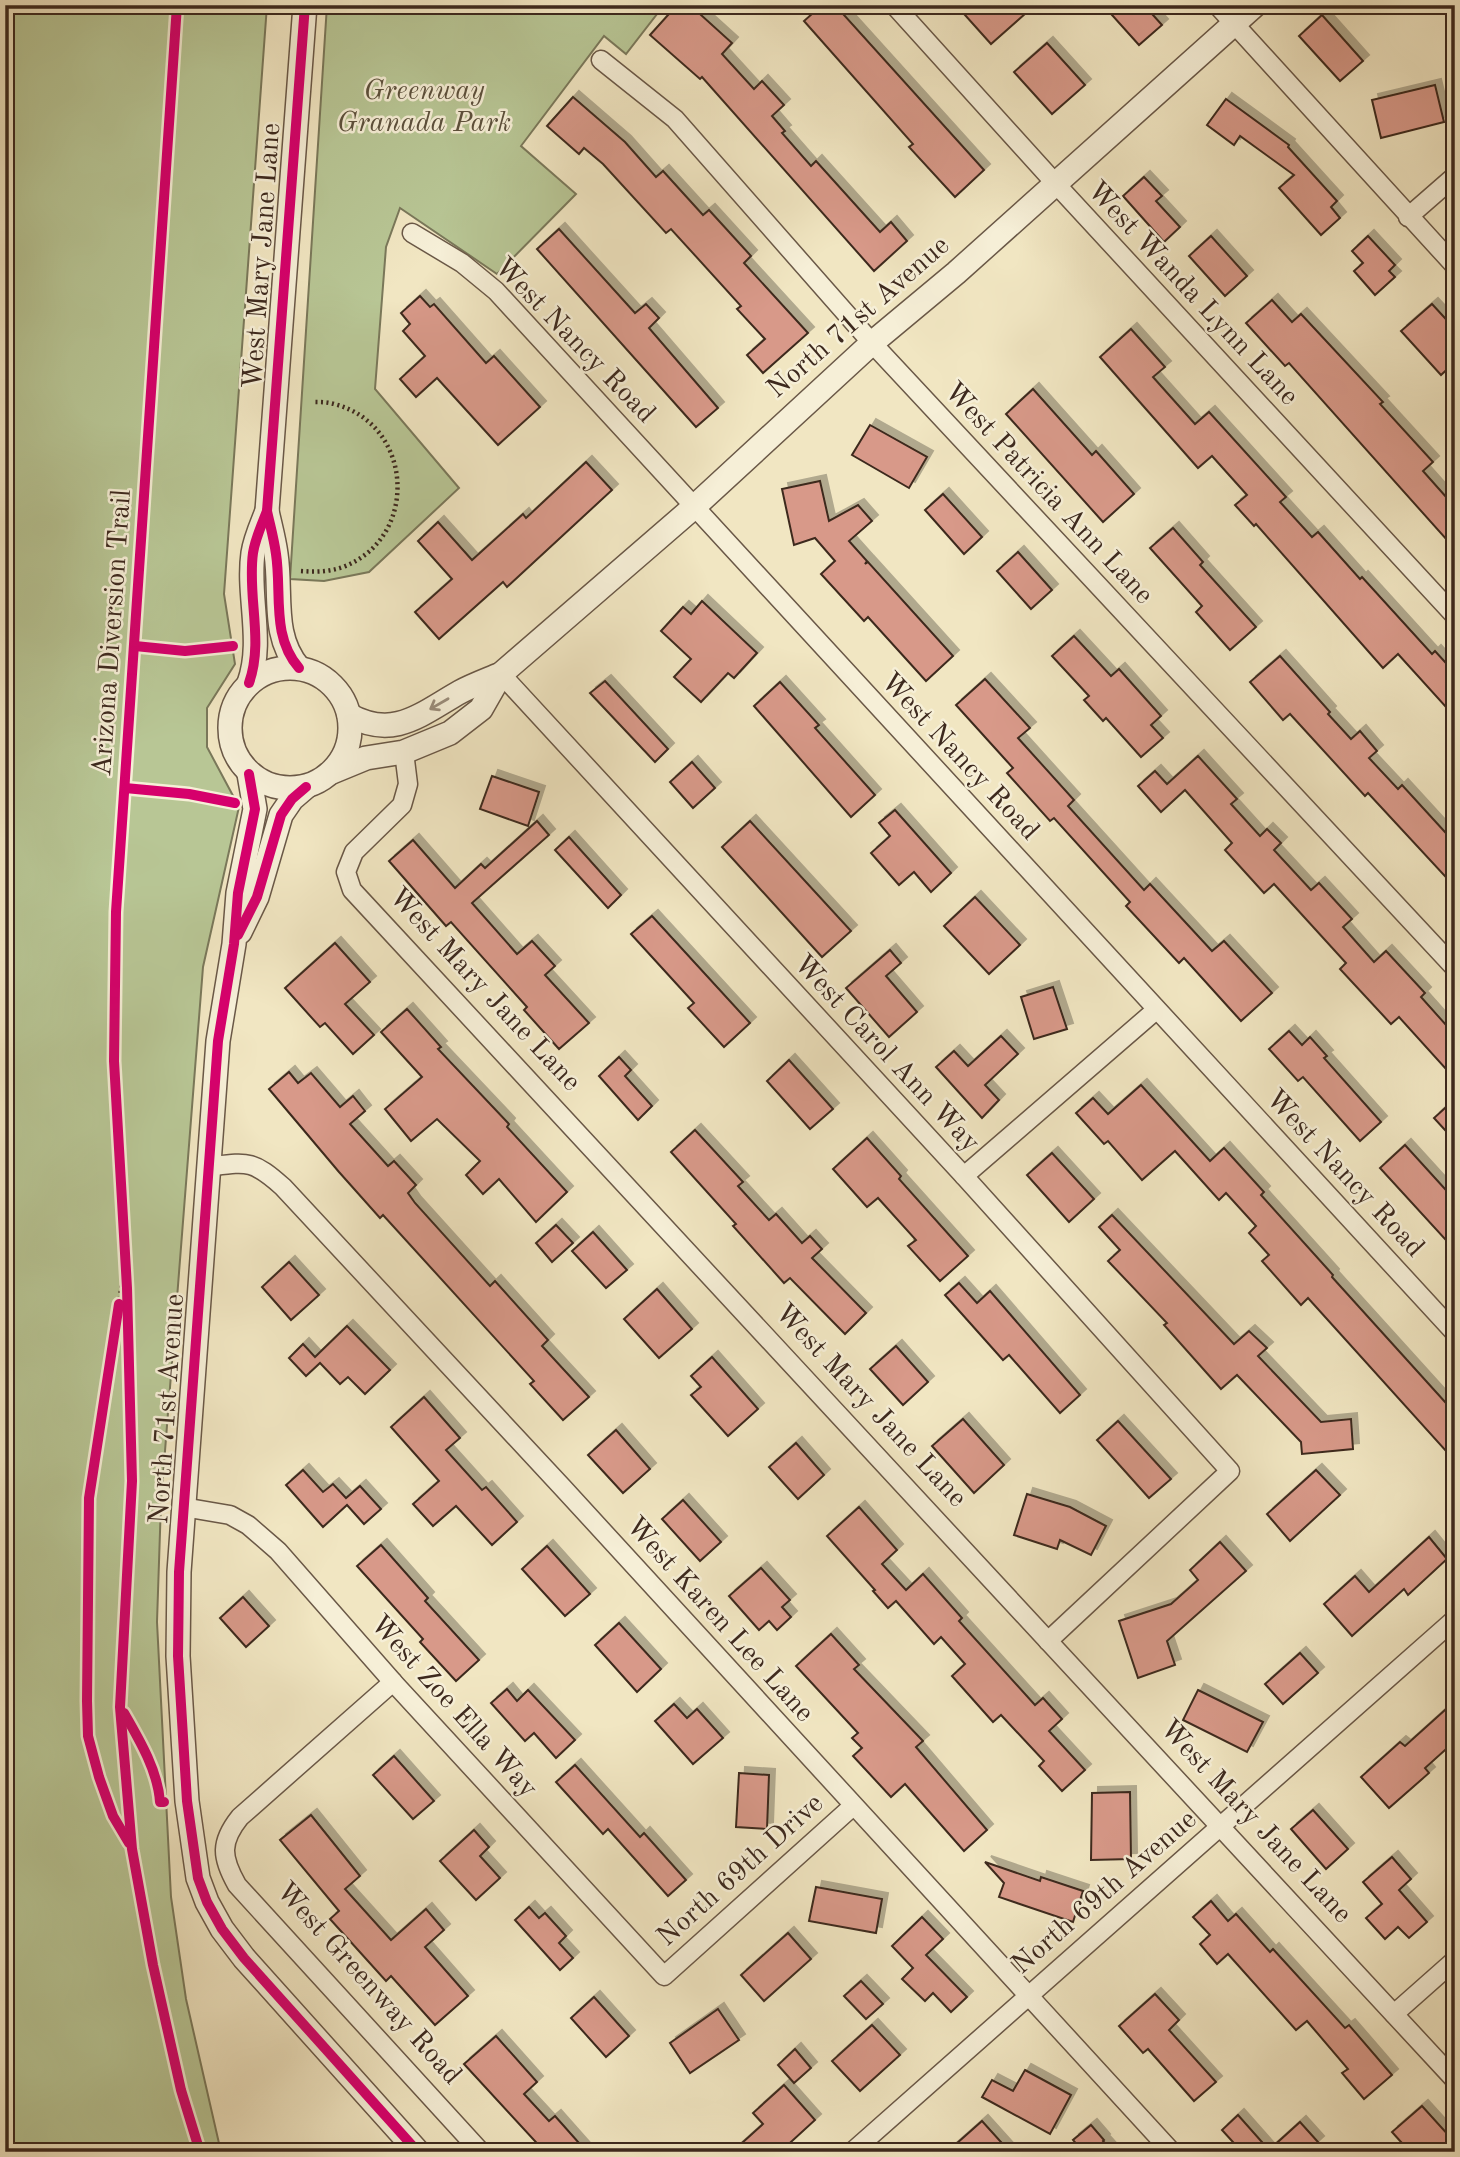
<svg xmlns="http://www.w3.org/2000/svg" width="1460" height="2157" viewBox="0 0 1460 2157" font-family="'Old Standard TT',serif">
  <defs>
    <filter id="shadow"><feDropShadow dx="6" dy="-6" stdDeviation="0" flood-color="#0004"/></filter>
  </defs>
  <rect width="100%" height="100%" fill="#f1e6c2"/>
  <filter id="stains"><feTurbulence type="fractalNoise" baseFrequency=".00286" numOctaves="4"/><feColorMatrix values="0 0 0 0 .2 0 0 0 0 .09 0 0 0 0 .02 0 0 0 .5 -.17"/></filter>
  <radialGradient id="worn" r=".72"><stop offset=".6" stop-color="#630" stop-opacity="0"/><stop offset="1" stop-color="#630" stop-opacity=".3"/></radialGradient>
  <g fill="#b8c695" stroke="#7a785a" stroke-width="2">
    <path d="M5,5H267L224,594L235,664L207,708V747L239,807L203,967L161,1502L157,1622L171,1897L186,1999L221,2152H5Z"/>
    <path d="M327,5H664L626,54L604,36L521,146L576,194L497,274L400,208L386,247L375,389L459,488L369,572L324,581L290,579Z"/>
  </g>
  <g fill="#d89989" stroke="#3d291e" stroke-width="2" filter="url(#shadow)">
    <path d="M677,5H690L732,43L722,54L754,89L762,81L784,105L772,116L785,131L782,133L811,166L816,161L880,232L891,222L907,241L874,271L702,77L700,79L650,35Z"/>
    <path d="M822,5H835L984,170L955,197L909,147L913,144L804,21Z"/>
    <path d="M956,5H1035L991,44Z"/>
    <path d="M1103,5H1144L1162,25L1139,45Z"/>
    <path d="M1322,15L1363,61L1340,81L1299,36Z"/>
    <path d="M1047,43L1085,85L1052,114L1014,72Z"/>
    <path d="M1435,85L1444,122L1381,138L1372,100Z"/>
    <path d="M573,97L625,142L656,177L663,171L703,215L709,210L751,256L744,263L808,333L763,373L747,355L765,339L737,309L741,306L671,229L666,233L603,164L584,148L579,154L547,126Z"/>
    <path d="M1226,99L1289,145L1288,147L1337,201L1331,207L1340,218L1321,235L1279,188L1294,175L1240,136L1234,145L1207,125Z"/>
    <path d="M1144,177L1162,196L1156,201L1180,227L1164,242L1123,196Z"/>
    <path d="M559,229L635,313L646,304L659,318L649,328L718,408L696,427L537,249Z"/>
    <path d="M1211,236L1247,276L1225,296L1189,256Z"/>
    <path d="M1368,236L1395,265L1389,271L1395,277L1375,295L1354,271L1363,263L1352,251Z"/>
    <path d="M420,296L430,307L434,304L486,363L494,356L540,407L498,445L437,378L416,397L400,379L425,356L403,331L410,324L401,313Z"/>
    <path d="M1272,300L1292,322L1301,314L1383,402L1380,404L1433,462L1423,471L1455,507V549L1289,363L1285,366L1246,323Z"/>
    <path d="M1432,304L1455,329V362L1441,375L1401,331Z"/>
    <path d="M1131,329L1165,367L1153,377L1195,424L1209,412L1286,497L1280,502L1312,537L1318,532L1360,579L1362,577L1432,654L1435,651L1455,673V717L1398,654L1383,668L1256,524L1254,526L1235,505L1247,495L1212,456L1198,468L1100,357Z"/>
    <path d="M1033,389L1092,455L1096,451L1134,494L1103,522L1006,414Z"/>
    <path d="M870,425L927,457L909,488L852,455Z"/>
    <path d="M586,462L612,490L507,587L503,582L439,639L415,612L452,579L418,541L438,522L472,560L523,514L526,518Z"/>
    <path d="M820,481L829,521L858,505L872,521L849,541L867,561L865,564L868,562L953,656L926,681L868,617L864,621L821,574L835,561L815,538L794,545L782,489Z"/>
    <path d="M943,494L982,537L964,554L925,510Z"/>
    <path d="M1173,528L1203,562L1200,565L1256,627L1230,650L1196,612L1202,606L1150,548Z"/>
    <path d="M1018,552L1052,590L1031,609L997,571Z"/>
    <path d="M702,601L757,653L734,678L728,673L701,702L674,677L691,659L661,631L683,607L691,614Z"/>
    <path d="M1074,636L1111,676L1119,669L1161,716L1151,725L1163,738L1141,757L1106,718L1103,721L1084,700L1089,696L1052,656Z"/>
    <path d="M1280,656L1330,712L1328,714L1351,739L1360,731L1377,751L1369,758L1398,789L1402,785L1455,843V887L1368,793L1365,796L1290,714L1283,720L1250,682Z"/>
    <path d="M985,679L1030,728L1018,738L1074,800L1068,806L1144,890L1150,884L1212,951L1224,941L1272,993L1241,1021L1184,958L1179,963L1126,906L1130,902L1054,818L1050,821L1007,773L1013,768L956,705Z"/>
    <path d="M605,681L668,749L655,762L590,693Z"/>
    <path d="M780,682L819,725L815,728L875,795L851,817L754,706Z"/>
    <path d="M1198,756L1237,799L1231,804L1260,836L1267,829L1281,843L1274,850L1311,890L1319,883L1352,919L1343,927L1374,962L1386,951L1425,993L1421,997L1455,1035V1079L1399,1017L1391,1024L1340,969L1346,963L1274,884L1264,893L1225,850L1232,843L1185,790L1161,812L1138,786L1155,771L1167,784Z"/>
    <path d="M692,762L715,788L693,808L670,782Z"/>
    <path d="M492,776L539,792L528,826L480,809Z"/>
    <path d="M895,810L951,873L931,892L914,872L899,885L871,853L890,836L879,823Z"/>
    <path d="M537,821L549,835L472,903L517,954L532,941L555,966L545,975L589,1023L559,1049L524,1010L527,1007L451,922L446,926L389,861L413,840L455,888L481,864L485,868Z"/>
    <path d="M750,821L851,931L822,957L722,847Z"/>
    <path d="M569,837L621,895L608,908L555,850Z"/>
    <path d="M975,897L1020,945L989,974L944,926Z"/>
    <path d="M652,916L750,1023L724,1047L688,1008L694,1003L631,934Z"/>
    <path d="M335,943L370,982L345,1004L374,1035L353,1054L325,1023L320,1027L285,988Z"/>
    <path d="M890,950L901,963L886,976L917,1012L889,1037L846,988Z"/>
    <path d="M1053,987L1067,1029L1034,1039L1021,997Z"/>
    <path d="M407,1009L441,1047L438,1049L509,1124L507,1127L567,1192L536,1222L499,1179L483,1194L466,1175L480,1161L437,1119L411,1141L385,1109L422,1077L381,1032Z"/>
    <path d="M1289,1031L1302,1045L1310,1037L1327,1056L1324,1058L1381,1122L1360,1141L1303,1077L1298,1081L1269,1049Z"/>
    <path d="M1001,1036L1018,1054L985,1085L999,1100L982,1118L936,1067L954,1051L968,1066Z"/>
    <path d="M619,1057L631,1070L625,1076L652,1106L638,1120L599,1076Z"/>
    <path d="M789,1060L833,1109L810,1129L767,1081Z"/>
    <path d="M289,1072L298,1083L311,1073L340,1107L353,1096L365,1111L350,1124L388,1166L394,1161L416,1185L408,1193L415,1203L490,1286L495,1281L548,1340L542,1346L589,1397L563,1420L530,1384L534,1381L383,1215L380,1218L339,1172L269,1089Z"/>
    <path d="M1141,1085L1210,1161L1224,1148L1264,1192L1261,1195L1333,1275L1332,1277L1455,1413V1461L1308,1298L1301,1305L1262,1261L1269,1255L1249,1233L1256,1226L1226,1193L1219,1200L1175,1151L1142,1180L1108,1141L1104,1144L1076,1113L1093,1098L1108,1114Z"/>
    <path d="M1455,1099V1141L1434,1118Z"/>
    <path d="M695,1130L743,1182L738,1186L769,1220L776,1214L802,1243L810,1236L822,1249L812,1258L866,1313L845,1334L790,1278L784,1283L733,1226L736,1224L671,1152Z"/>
    <path d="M867,1138L901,1176L899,1179L968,1256L940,1281L908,1246L916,1240L878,1198L867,1207L833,1169Z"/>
    <path d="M1405,1145L1455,1200V1250L1380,1168Z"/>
    <path d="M1052,1153L1094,1199L1069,1222L1027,1175Z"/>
    <path d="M1112,1215L1234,1344L1249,1331L1267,1348L1258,1356L1321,1422L1351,1419L1353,1449L1302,1454L1301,1442L1237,1375L1221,1389L1164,1325L1167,1323L1108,1261L1120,1250L1099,1227Z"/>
    <path d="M556,1225L573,1243L552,1262L536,1243Z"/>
    <path d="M593,1232L627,1270L606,1288L572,1251Z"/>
    <path d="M289,1262L319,1295L291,1320L262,1287Z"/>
    <path d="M959,1283L977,1303L990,1291L1080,1395L1060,1413L1009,1355L1003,1360L945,1295Z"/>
    <path d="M657,1289L692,1329L659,1358L624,1319Z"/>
    <path d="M347,1326L390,1370L365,1394L348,1377L340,1384L320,1363L306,1376L289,1358L303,1344L315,1357Z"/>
    <path d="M896,1346L928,1382L903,1405L870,1369Z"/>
    <path d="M712,1357L758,1409L728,1436L691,1395L701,1387L691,1376Z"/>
    <path d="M424,1397L460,1438L446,1450L482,1490L486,1487L517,1522L492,1545L456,1506L433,1526L413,1504L439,1481L391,1427Z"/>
    <path d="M963,1419L1004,1465L974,1493L932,1446Z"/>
    <path d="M1118,1421L1171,1479L1149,1498L1097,1440Z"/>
    <path d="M616,1430L650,1469L623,1493L588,1455Z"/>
    <path d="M796,1443L824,1475L798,1499L769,1467Z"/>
    <path d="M303,1470L323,1492L333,1484L346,1498L360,1486L381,1509L364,1524L347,1505L323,1527L286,1485Z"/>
    <path d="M1316,1470L1340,1495L1290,1541L1267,1514Z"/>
    <path d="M1027,1494L1070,1507L1106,1526L1091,1555L1060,1540L1057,1549L1014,1535Z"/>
    <path d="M683,1500L721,1542L700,1561L662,1519Z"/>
    <path d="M859,1507L897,1550L882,1564L906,1590L923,1574L962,1618L959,1621L1035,1705L1043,1698L1062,1719L1049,1731L1085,1770L1062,1791L1039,1766L1044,1761L1001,1715L993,1722L952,1676L965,1664L941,1637L934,1644L896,1601L888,1608L873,1591L875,1590L827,1536Z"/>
    <path d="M1429,1537L1447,1559L1408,1595L1404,1589L1352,1636L1324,1604L1355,1576L1369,1592Z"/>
    <path d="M1220,1542L1246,1571L1167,1641L1175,1665L1138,1678L1119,1621L1171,1604L1198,1580L1190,1570Z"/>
    <path d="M381,1545L428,1598L425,1601L479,1660L456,1681L420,1642L423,1639L357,1566Z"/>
    <path d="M547,1546L590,1594L565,1616L522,1569Z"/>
    <path d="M761,1568L790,1600L782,1607L791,1617L777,1630L769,1621L759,1630L729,1596Z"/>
    <path d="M243,1597L269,1626L246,1647L220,1618Z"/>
    <path d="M619,1623L661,1669L637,1692L595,1645Z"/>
    <path d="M831,1634L859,1665L854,1669L923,1741L916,1747L987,1830L964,1851L905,1784L891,1797L853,1756L862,1748L852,1738L858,1733L796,1666Z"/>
    <path d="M1300,1653L1318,1673L1283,1704L1265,1684Z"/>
    <path d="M507,1689L517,1701L528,1690L575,1740L556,1758L534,1733L525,1741L491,1703Z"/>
    <path d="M1198,1690L1263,1722L1247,1752L1183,1720Z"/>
    <path d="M1455,1701V1741L1425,1768L1429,1773L1389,1808L1361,1777L1400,1742L1405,1746Z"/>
    <path d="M674,1704L687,1718L697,1709L723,1738L693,1764L655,1721Z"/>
    <path d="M394,1756L434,1801L413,1819L373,1775Z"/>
    <path d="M575,1765L640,1837L644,1833L686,1880L668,1896L608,1829L603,1834L556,1782Z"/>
    <path d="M739,1773L769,1775L767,1829L736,1827Z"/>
    <path d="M1130,1792L1131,1859L1091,1860L1092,1793Z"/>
    <path d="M1313,1810L1348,1849L1326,1869L1291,1829Z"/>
    <path d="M311,1815L360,1876L345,1889L391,1940L426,1909L444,1930L425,1947L468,1996L435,2025L391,1976L386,1981L330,1919L339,1911L280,1840Z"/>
    <path d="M474,1830L489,1847L480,1856L500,1878L476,1900L440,1861Z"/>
    <path d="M1392,1857L1411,1879L1399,1890L1427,1922L1409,1938L1398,1927L1385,1939L1366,1918L1382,1904L1363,1882Z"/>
    <path d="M985,1862L1040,1881L1041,1877L1083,1891L1073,1922L999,1897L1004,1883Z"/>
    <path d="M816,1887L882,1899L876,1933L809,1921Z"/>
    <path d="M1211,1901L1228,1921L1236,1914L1270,1952L1273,1949L1345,2028L1349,2025L1392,2075L1364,2099L1342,2073L1348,2069L1307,2021L1296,2030L1228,1954L1217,1964L1200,1944L1210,1935L1193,1917Z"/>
    <path d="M529,1907L539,1918L545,1913L566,1936L559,1943L573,1958L560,1970L515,1920Z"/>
    <path d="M922,1917L943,1939L926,1955L967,1997L951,2012L933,1993L925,2001L902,1979L913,1968L892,1946Z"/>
    <path d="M788,1933L811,1959L764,2001L741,1975Z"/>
    <path d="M861,1981L883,2004L866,2019L844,1996Z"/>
    <path d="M1155,1994L1179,2020L1169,2030L1216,2082L1194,2101L1148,2049L1143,2053L1119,2026Z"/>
    <path d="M594,1997L629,2036L606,2057L571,2018Z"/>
    <path d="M718,2009L739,2040L690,2073L670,2043Z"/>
    <path d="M872,2025L900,2055L860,2091L832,2061Z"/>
    <path d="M496,2036L537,2082L524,2094L549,2121L555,2116L587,2152H545L464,2064Z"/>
    <path d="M795,2049L811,2068L794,2083L778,2065Z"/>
    <path d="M1025,2070L1071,2095L1050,2134L982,2097L992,2080L1013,2091Z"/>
    <path d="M784,2085L815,2120L780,2152H732L763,2124L753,2113Z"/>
    <path d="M1422,2106L1451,2138L1437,2152H1410L1392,2132Z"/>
    <path d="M1238,2115L1269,2150L1300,2122L1318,2142L1307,2152H1242L1222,2130Z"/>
    <path d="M982,2121L1010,2152H947Z"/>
    <path d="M1091,2125L1104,2140L1103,2141L1113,2152H1083L1073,2140Z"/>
  </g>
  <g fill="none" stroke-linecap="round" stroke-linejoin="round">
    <defs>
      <g id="minor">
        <path d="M894,5L1055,183L1455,616"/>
        <path d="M1217,5L1455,266"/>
        <path d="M601,60L675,119L872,343L1455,968"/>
        <path d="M1408,217L1455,176"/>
        <path d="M412,233L462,263L496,291L1455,1333"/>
        <path d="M501,674L964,1176L1230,1471L1048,1641"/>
        <path d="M404,752L408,784L402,805L354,852L346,872L352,890L1455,2080"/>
        <path d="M207,1167C247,1162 252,1159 283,1187L563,1488L1172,2152"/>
        <path d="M964,1176L1156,1010"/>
        <path d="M183,1507L230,1515L248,1525L278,1551L393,1682L664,1976L853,1806"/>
        <path d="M393,1682L240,1817C220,1842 221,1857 237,1885L481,2152"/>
        <path d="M1394,2014L1455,1960"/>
        <path d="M852,2152L1455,1619"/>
      </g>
      <g id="tertiary">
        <path d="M267,511C270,525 274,539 276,554C282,593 271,636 299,668"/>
        <circle cx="290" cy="728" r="60"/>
        <path d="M249,683C264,641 247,596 253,553C255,539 262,524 267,511L305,5"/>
        <path d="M349,715C394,740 421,714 460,692C473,685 487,680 501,674L694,507L872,343L956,273L1255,5"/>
        <path d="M332,772L366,758L404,752L450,733L481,709L501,674"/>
        <path d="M249,774L255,809L238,893L234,944L218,1041L179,1572L178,1656L187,1801L198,1878L207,1902L222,1929L244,1958L418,2152"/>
        <path d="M240,932L257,897L281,815L292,799L306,787"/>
      </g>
    </defs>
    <use href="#minor" stroke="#6a5847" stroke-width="21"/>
    <use href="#tertiary" stroke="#6a5847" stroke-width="26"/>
    <g stroke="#3d291e" stroke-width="4.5" stroke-dasharray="2 3.5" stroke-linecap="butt">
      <path d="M301,571C315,572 329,572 343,567C420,538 414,424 334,404C327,402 320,402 313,402"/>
      <path d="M135,646L185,651L233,646"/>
      <path d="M125,788L189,794L232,803"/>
      <path d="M125,1264L89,1498L87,1701L88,1736L99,1777L113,1816L132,1849"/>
      <path d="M120,1707C136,1735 158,1769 160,1802H164"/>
    </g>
    <use href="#minor" stroke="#f6efd7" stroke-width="18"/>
    <use href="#tertiary" stroke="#f6efd7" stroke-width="23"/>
    <defs>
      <g id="cycleway">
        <path d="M177,5L116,912L114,1061L127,1288L132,1481L120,1707L132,1849L153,1965L181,2090L200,2152"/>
        <path d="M267,511C270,525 274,539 276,554C282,593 271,636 299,668"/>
        <path d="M135,646L185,651L233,646"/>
        <path d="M249,683C264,641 247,596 253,553C255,539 262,524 267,511L305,5"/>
        <path d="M249,774L255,809L238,893L234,944L218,1041L179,1572L178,1656L187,1801L198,1878L207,1902L222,1929L244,1958L418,2152"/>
        <path d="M125,788L189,794L235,803"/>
        <path d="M238,935L257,897L281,815L292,799L306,787"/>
        <path d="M119,1304L89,1498L87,1701L88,1736L99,1777L113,1816L129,1843"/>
        <path d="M124,1713C139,1739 158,1771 160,1802H164"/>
      </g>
    </defs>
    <use href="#cycleway" stroke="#f6efd7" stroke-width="15"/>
    <use href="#cycleway" stroke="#d6006c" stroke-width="10"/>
  </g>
  <defs><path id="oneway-shaft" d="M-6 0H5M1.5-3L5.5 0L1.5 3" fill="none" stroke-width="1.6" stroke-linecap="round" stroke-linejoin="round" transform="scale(1.75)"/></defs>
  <use stroke="#9a8c7a" href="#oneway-shaft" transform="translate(439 704) rotate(150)"/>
  <g text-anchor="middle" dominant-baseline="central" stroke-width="5" stroke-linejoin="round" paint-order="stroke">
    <g font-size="28" font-style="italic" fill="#5c503c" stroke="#f6efd7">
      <text x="424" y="92">Greenway<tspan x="424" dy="32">Granada Park</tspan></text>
    </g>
    <g font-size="28" fill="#3d291e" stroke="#f6efd7">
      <text transform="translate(263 256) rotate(-86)">West Mary Jane Lane</text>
      <text transform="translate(1192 294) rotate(47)">West Wanda Lynn Lane</text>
      <text transform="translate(859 318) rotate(-41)">North 71st Avenue</text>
      <text transform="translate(574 341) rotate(46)">West Nancy Road</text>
      <text transform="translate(1048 494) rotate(47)">West Patricia Ann Lane</text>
      <text transform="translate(113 633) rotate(-86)">Arizona Diversion Trail</text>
      <text transform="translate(959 757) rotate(47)">West Nancy Road</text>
      <text transform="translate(484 990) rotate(47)">West Mary Jane Lane</text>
      <text transform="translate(886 1054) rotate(47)">West Carol Ann Way</text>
      <text transform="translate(1344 1174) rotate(47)">West Nancy Road</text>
      <text transform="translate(870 1406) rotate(47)">West Mary Jane Lane</text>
      <text transform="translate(168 1409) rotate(-86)">North 71st Avenue</text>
      <text transform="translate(719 1620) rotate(48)">West Karen Lee Lane</text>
      <text transform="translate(453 1707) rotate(48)">West Zoe Ella Way</text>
      <text transform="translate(1255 1822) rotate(47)">West Mary Jane Lane</text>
      <text transform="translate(741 1871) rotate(-42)">North 69th Drive</text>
      <text transform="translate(1105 1893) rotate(-41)">North 69th Avenue</text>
      <text transform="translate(368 1984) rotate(48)">West Greenway Road</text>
    </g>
  </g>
  <rect width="1460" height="2157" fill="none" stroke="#f1e6c2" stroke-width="28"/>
  <rect x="7" y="7" width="1446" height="2143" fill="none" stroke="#3d291e" stroke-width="3.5"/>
  <rect x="14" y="14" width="1432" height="2129" fill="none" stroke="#3d291e" stroke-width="2"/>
  <rect width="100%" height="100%" filter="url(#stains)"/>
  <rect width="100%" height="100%" fill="url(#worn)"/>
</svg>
